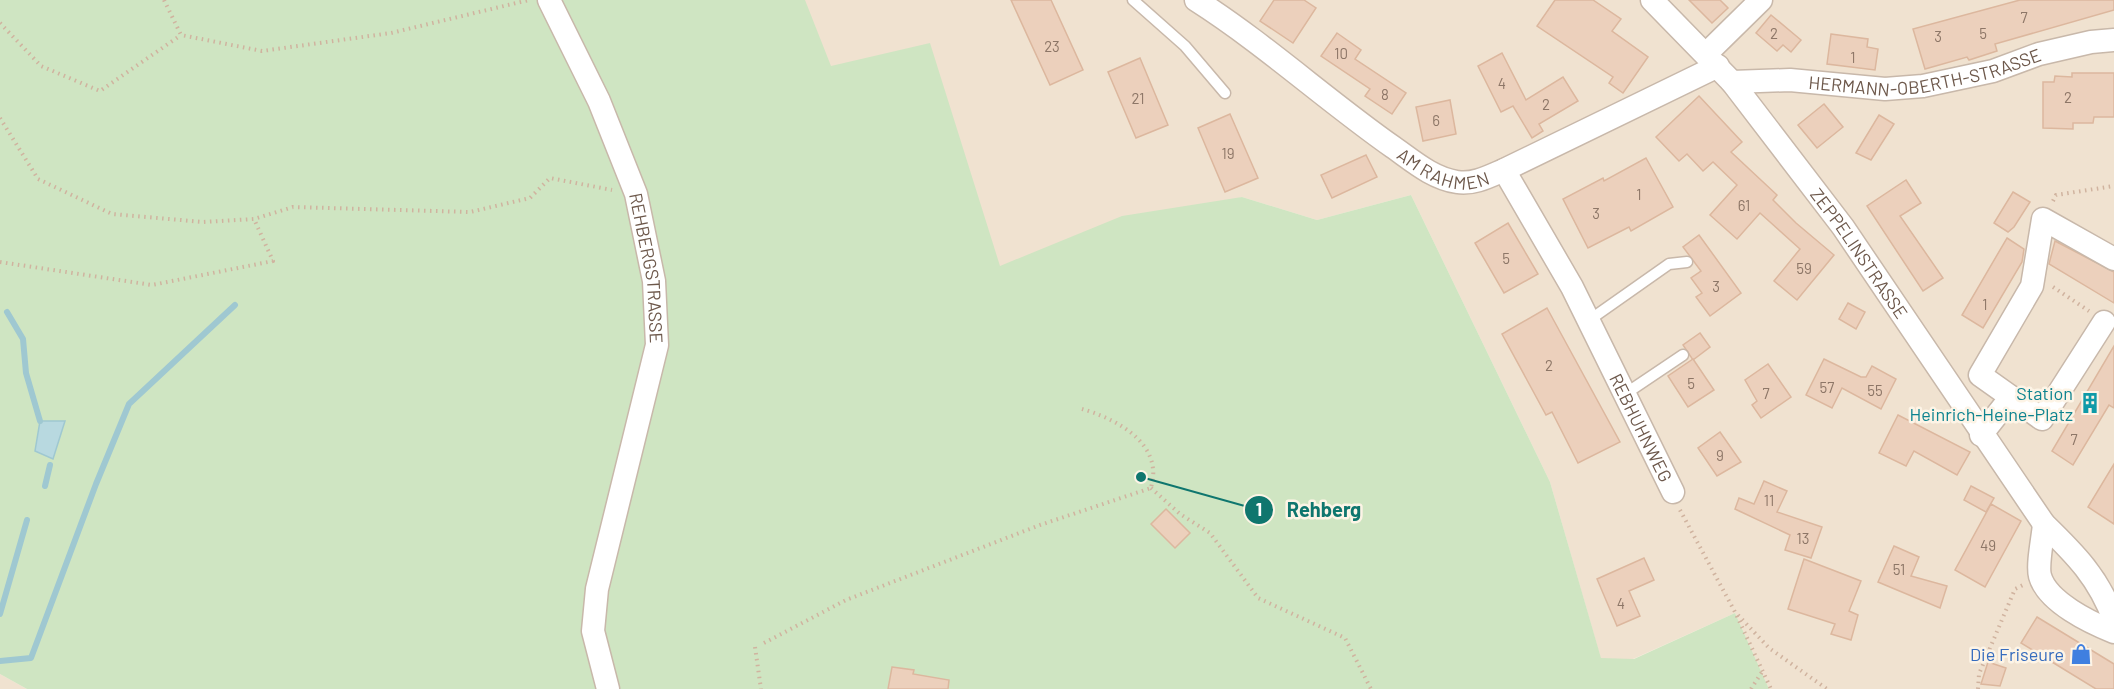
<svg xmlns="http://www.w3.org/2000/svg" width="2114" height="689" viewBox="0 0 2114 689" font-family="Barlow,sans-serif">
  <rect width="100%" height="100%" fill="#f9f0e1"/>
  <g fill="#f0e2d0">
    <path d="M542,0H2114V689H1769L1735,613L1633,659H1601L1550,482L1411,195L1317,220L1242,197L903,306Z"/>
    <path d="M0,674L27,689H0Z"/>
  </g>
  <path fill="#cfe5c2" d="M0,0H805L831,66L930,43L1000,266L1122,216L1242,197L1317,220L1411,195L1550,482L1601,658L1634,659L1735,613L1769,689H27L0,674Z"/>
  <path fill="#b8d9e0" stroke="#9fc8d1" stroke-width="1.5" d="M40,421H65L53,459L35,451Z"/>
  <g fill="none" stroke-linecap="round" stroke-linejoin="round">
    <g stroke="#9fc8d1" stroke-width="6">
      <path d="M7,312L23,339L26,373L40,421"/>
      <path d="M45,486L50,465"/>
      <path d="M0,614L27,520"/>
      <path d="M0,661L31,658L96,484L129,404L235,305"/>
    </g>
  </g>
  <g fill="#ecd0bc" stroke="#dcb79e" stroke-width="1.5">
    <path d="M1011,0H1051L1083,70L1050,85Z"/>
    <path d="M1274,0H1304L1316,8L1293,43L1260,21Z"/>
    <path d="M1555,0H1593L1621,19L1612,31L1648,57L1623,93L1609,83L1613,77L1537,26Z"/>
    <path d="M1689,0H1720L1728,8L1712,23Z"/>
    <path d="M2020,0H2114V10L1995,44L1997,51L1969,60L1967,57L1925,69L1913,29Z"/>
    <path d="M1771,15L1801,40L1791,52L1783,45L1777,51L1756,33Z"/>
    <path d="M1337,33L1361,50L1355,59L1406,93L1392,114L1365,96L1370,89L1321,56Z"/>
    <path d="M1831,34L1868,39L1867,47L1878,49L1875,70L1827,64Z"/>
    <path d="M1502,53L1526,100L1563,77L1578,101L1539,124L1543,131L1532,138L1513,106L1501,112L1478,66Z"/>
    <path d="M1140,58L1168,125L1136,138L1108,72Z"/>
    <path d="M2072,73H2114V117H2094L2093,123H2073V129L2043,128V82H2054L2055,76L2072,77Z"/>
    <path d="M1699,96L1742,142L1731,152L1777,195L1773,200L1796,223L1834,255L1797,300L1774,281L1800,249L1760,213L1737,239L1710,215L1737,185L1713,162L1703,171L1687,154L1679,161L1656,137Z"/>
    <path d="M1450,100L1456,134L1423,141L1416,107Z"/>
    <path d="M1824,104L1843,127L1817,148L1798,125Z"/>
    <path d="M1230,114L1258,178L1225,192L1198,128Z"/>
    <path d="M1879,115L1894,124L1871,160L1856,153Z"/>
    <path d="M1366,155L1377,177L1332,198L1321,175Z"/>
    <path d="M1646,158L1673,207L1631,231L1629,227L1588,248L1563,199L1603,178L1604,181Z"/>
    <path d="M1906,180L1921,203L1900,216L1943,278L1923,291L1867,206Z"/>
    <path d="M2013,192L2030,202L2014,227L2008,232L1994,223Z"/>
    <path d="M1508,223L1538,274L1504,293L1475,243Z"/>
    <path d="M1699,235L1741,293L1710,316L1696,297L1702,293L1691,278L1701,271L1683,247Z"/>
    <path d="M2007,238L2024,249L2022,262L1983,328L1962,315Z"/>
    <path d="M2055,241L2114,272V303L2049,264Z"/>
    <path d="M1848,303L1865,312L1856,329L1839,319Z"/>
    <path d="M1547,308L1620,442L1578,463L1552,412L1546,415L1502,334Z"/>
    <path d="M1700,333L1710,347L1693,360L1683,345Z"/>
    <path d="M2114,346V408L2109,405L2073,465L2052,451Z"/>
    <path d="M1693,359L1714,390L1688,407L1668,376Z"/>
    <path d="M1824,359L1861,377H1866L1872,366L1896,379L1881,409L1842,388L1832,408L1806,395Z"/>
    <path d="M1768,364L1791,397L1761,418L1752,405L1757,401L1745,380Z"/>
    <path d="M1898,415L1970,452L1957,475L1914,451L1906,466L1879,453Z"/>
    <path d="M1720,432L1741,462L1717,476L1698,448Z"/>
    <path d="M2114,464V524L2088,507Z"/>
    <path d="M1764,481L1787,491L1777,512L1822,527L1811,558L1785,550L1790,535L1735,509L1739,498L1754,504Z"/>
    <path d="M1971,486L1994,498L1986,512L1964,500Z"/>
    <path d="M1991,504L2021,521L1985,587L1955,570Z"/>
    <path d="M1166,509L1190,533L1175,548L1151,524Z"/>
    <path d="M1894,546L1919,557L1911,576L1947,586L1940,608L1878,582Z"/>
    <path d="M1644,558L1654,580L1629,591L1640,616L1617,626L1597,579Z"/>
    <path d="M1804,559L1861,581L1849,611L1858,615L1851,640L1831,634L1835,624L1788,609Z"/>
    <path d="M2037,617L2114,664V689H2096L2021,643Z"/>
    <path d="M1988,662L2006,668L2000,686L1981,684Z"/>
    <path d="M892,667L914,670L913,674L949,680L948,689H888Z"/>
  </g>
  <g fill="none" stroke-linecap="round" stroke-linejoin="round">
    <defs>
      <g id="service">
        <path d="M1133,0L1185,46L1225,93"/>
        <path d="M1588,321L1669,264L1687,262"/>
        <path d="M1625,394L1683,355"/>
      </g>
      <g id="minor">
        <path id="s1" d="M549,0L599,101L636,194L654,281L657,345L597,589L593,631L608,689"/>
        <path id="s2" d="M1196,0C1265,44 1326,100 1393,147C1413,161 1432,178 1457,182C1473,185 1490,176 1504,170L1718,66"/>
        <path id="s3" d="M1652,0L1732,82L1843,227L2044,524C2075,554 2099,578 2114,620"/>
        <path d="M1706,54L1761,0"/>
        <path id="s4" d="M1732,82L1790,80L1885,89L1923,86L1993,71L2039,54L2091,42L2114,40"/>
        <path id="s5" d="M1504,170L1572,287L1673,492"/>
        <path d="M2104,322L2042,419L1980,375L2032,286L2043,219L2114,259"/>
        <path d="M1981,435L2011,397"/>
        <path d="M2044,524C2043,537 2037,565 2040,576C2047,602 2091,623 2114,632"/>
      </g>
    </defs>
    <use href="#service" stroke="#c8b8aa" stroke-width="13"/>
    <use href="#minor" stroke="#c8b8aa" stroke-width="25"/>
    <g stroke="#d0b39f" stroke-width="4" stroke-dasharray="1.5 4.5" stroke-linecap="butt">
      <path d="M164,0L181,35L262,51L391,33L529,0"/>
      <path d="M0,23L41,66L100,91L181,35"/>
      <path d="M0,118L38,179L112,214L203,222L254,219L293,207L470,212L530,198L550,178L612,190"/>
      <path d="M2053,201L2056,195L2114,186"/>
      <path d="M0,262L152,285L273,261L254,219"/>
      <path d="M2053,287L2089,311"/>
      <path d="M1082,409C1110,417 1150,436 1153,469C1154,475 1152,483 1151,488"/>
      <path d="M1151,488L1180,514L1210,533L1258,598L1345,638L1371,689"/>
      <path d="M1680,510L1735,612L1771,689"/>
      <path d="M1738,615L1769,648L1827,689"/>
      <path d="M764,643L846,600L1040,525L1151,488"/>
      <path d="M755,647L761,689"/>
      <path d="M1751,689L1762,672"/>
      <path d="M1978,689L1979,674L2015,589L2023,585"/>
    </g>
    <use href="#service" stroke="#fff" stroke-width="10"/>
    <use href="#minor" stroke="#fff" stroke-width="22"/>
  </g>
  <defs>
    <symbol id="building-bare" viewBox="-9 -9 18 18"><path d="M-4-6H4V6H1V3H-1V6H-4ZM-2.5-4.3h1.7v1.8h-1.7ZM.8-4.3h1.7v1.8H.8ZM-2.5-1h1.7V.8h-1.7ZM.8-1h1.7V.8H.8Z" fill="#0f9aa8" stroke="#fdf4e6" stroke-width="2.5" paint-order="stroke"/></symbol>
    <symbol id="shop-bare" viewBox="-9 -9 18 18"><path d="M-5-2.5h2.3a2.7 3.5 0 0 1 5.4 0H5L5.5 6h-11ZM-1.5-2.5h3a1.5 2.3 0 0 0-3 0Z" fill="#3f7fe0" stroke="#fdf4e6" stroke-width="2.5" paint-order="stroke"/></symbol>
  </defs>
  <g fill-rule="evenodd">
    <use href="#building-bare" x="2075" y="388" width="30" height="30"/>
    <use href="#shop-bare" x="2066" y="639" width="30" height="30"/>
  </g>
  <g text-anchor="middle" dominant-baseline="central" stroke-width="5" stroke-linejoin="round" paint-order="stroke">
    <g font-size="15" fill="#8d7667">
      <text x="2024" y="17">7</text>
      <text x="1774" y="33">2</text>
      <text x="1983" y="33">5</text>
      <text x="1938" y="36">3</text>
      <text x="1052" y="46">23</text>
      <text x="1341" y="53">10</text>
      <text x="1853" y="57">1</text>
      <text x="1502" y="83">4</text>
      <text x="1385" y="94">8</text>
      <text x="2068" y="97">2</text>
      <text x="1138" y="98">21</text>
      <text x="1546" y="104">2</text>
      <text x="1436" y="120">6</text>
      <text x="1228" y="153">19</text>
      <text x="1639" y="194">1</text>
      <text x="1744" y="205">61</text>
      <text x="1596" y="213">3</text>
      <text x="1506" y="258">5</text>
      <text x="1804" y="268">59</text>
      <text x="1716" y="286">3</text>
      <text x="1985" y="304">1</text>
      <text x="1549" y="365">2</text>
      <text x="1691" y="383">5</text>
      <text x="1827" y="387">57</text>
      <text x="1875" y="390">55</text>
      <text x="1766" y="393">7</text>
      <text x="2074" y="439">7</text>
      <text x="1720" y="455">9</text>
      <text x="1769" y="500">11</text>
      <text x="1803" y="538">13</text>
      <text x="1988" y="545">49</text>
      <text x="1899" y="569">51</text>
      <text x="1621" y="603">4</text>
    </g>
    <g font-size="18" fill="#6d584b" stroke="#fdf4e6">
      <text stroke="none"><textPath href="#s4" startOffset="195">HERMANN-OBERTH-STRASSE</textPath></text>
      <text stroke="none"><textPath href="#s2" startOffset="303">AM RAHMEN</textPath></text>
      <text stroke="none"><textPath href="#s3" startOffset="328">ZEPPELINSTRASSE</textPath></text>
      <text stroke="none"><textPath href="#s1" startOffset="288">REHBERGSTRASSE</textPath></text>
      <text stroke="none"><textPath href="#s5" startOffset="292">REBHUHNWEG</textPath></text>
    </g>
    <g font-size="18" fill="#0d838f" stroke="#fdf4e6" text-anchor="end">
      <text x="2073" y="393">Station<tspan x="2073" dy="21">Heinrich-Heine-Platz</tspan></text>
    </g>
    <g font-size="18" fill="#366cbe" stroke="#fdf4e6" text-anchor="end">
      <text x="2064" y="654">Die Friseure</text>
    </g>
  </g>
  <path fill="none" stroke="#0f766e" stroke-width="2" d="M1141 477L1259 510"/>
  <g fill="#0f766e" stroke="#fdf4e6" stroke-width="2">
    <circle cx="1141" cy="477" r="6"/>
    <circle cx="1259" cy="510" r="15"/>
  </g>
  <g font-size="18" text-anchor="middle" font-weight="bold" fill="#fff">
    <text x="1259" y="516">1</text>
  </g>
  <g font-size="20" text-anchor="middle" font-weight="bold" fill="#0f766e" stroke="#fdf4e6" stroke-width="5" stroke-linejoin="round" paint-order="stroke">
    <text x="1324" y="517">Rehberg</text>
  </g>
</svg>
